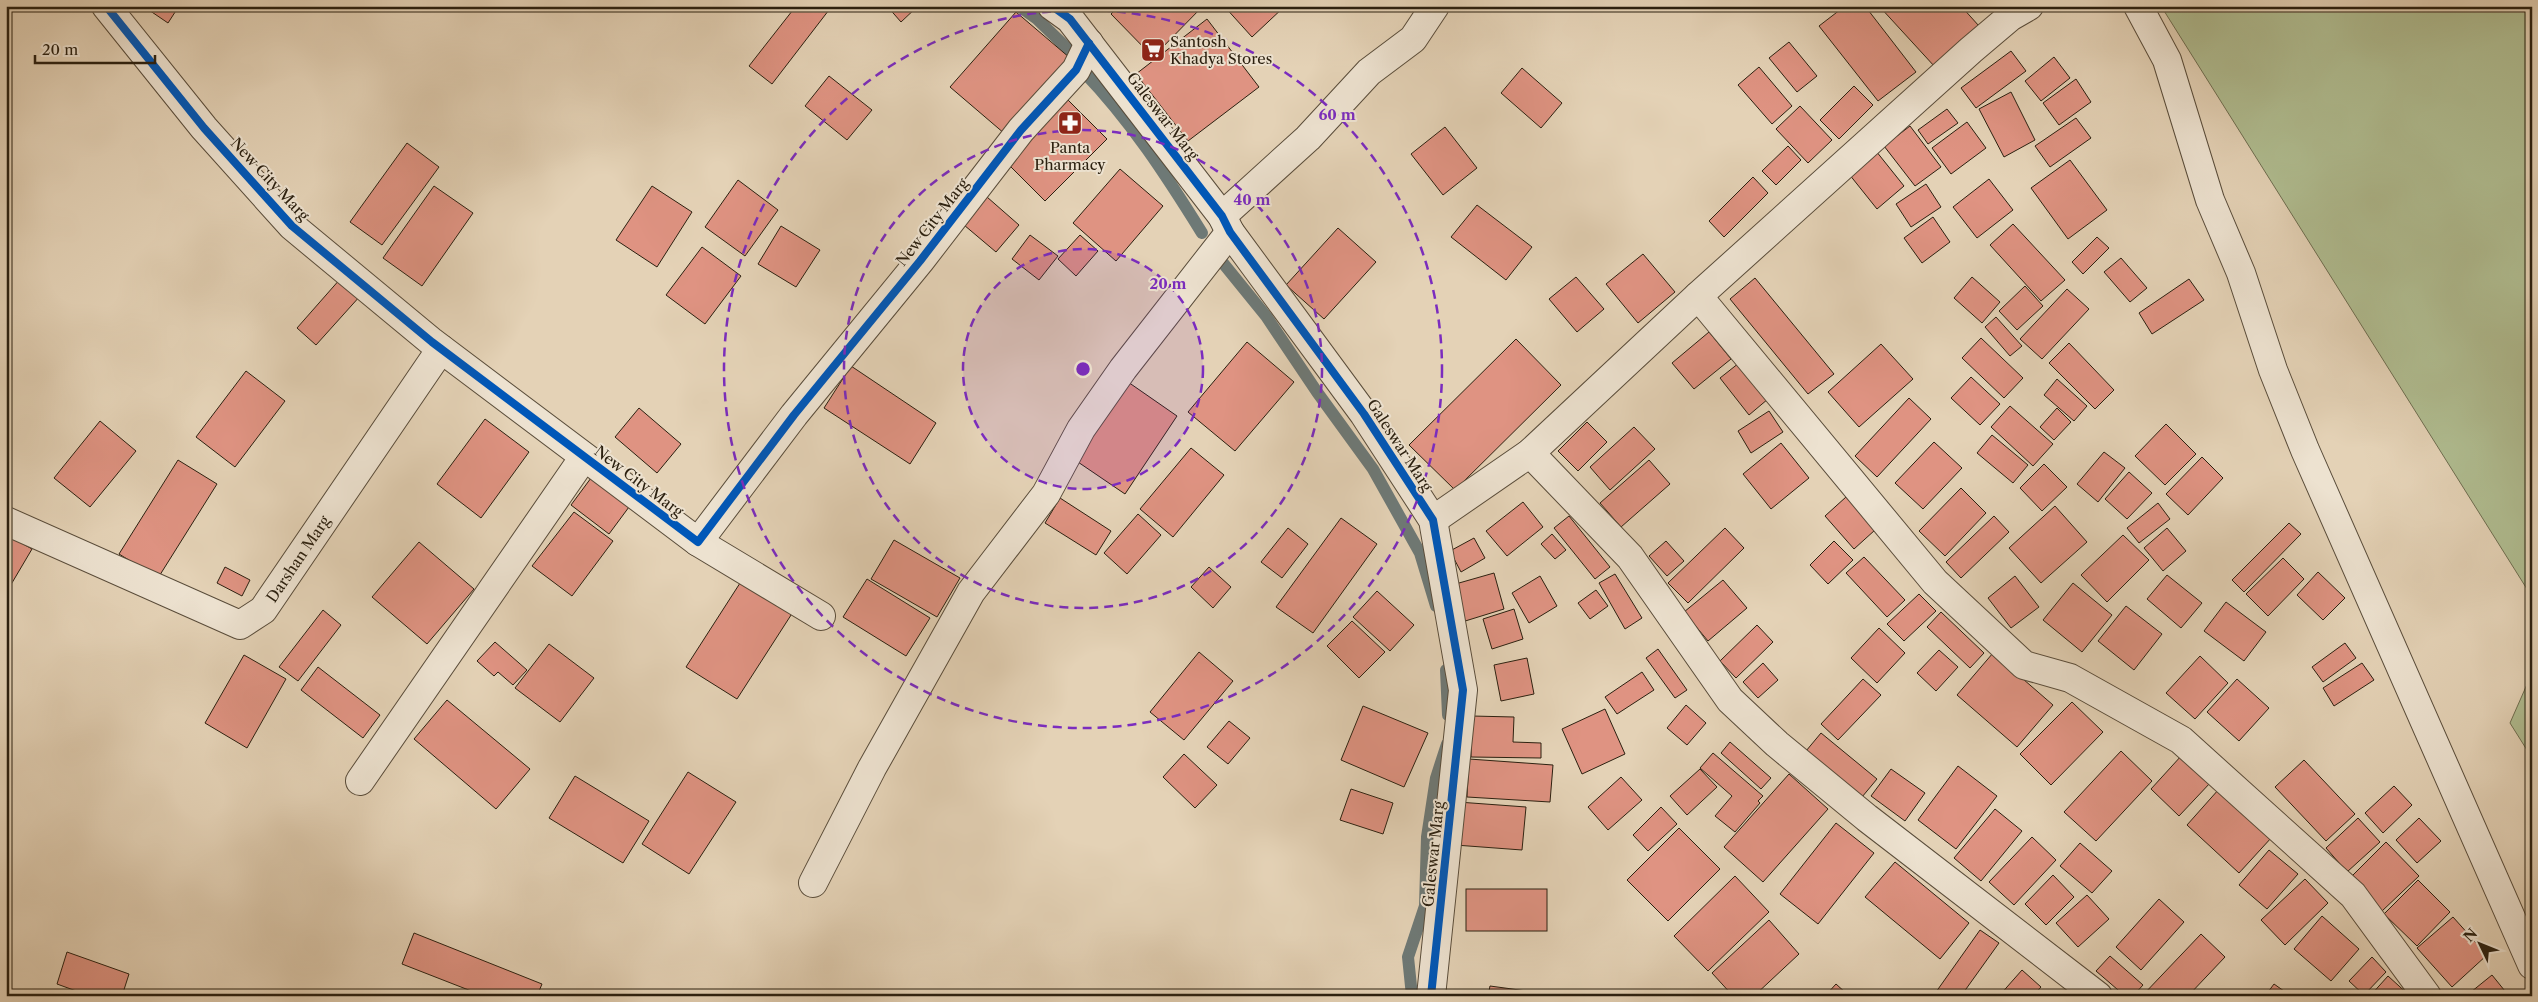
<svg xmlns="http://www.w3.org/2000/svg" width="2538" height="1002" viewBox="0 0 2538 1002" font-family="'Libre Caslon Text',serif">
  <rect width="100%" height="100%" fill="#e4d2b6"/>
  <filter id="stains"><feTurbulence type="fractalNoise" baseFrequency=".004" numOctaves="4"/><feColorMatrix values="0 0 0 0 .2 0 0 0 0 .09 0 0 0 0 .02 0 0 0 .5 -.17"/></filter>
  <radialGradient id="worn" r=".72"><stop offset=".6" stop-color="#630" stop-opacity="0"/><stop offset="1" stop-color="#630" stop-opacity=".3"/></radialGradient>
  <g fill="#b0bd91" stroke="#6e6e50">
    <path d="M2161,6H2532V597Z"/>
    <path d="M2532,673V758L2510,723Z"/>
  </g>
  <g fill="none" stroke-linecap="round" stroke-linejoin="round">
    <g stroke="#6e7976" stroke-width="12">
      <path d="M1019,6L1037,19L1069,50"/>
      <path d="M1083,71C1131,121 1166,175 1202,233"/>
      <path d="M1214,252L1266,316L1317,392L1373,469L1420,553L1436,606"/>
      <path d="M1446,670L1448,715"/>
      <path d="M1412,996L1408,957L1425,906L1427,837L1436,778L1447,744"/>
    </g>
  </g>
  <g fill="#df9382" stroke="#2b2010">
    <path d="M143,6H179L168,23Z"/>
    <path d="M796,6H832L772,84L749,66Z"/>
    <path d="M887,6H918L901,22Z"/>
    <path d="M1119,6H1203L1153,57L1111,14Z"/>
    <path d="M1224,6H1285L1252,37Z"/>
    <path d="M1845,6H1865L1916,72L1878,101L1819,26Z"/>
    <path d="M1879,6H1909L1914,12L1920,6H1961L1979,26L1935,67Z"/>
    <path d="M1016,12L1070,58L1005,134L950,87Z"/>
    <path d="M1207,19L1259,87L1188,141L1136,74Z"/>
    <path d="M1789,42L1817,76L1797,92L1769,58Z"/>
    <path d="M2011,51L2026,71L1976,108L1961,88Z"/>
    <path d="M2054,57L2070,78L2041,101L2025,81Z"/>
    <path d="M1759,67L1792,106L1772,124L1738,85Z"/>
    <path d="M1522,68L1562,103L1541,128L1501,93Z"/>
    <path d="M829,76L872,110L847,140L805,106Z"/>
    <path d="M2076,79L2091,102L2059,125L2043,103Z"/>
    <path d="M1854,86L1873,105L1839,139L1820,120Z"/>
    <path d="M2011,92L2035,140L2004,157L1979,109Z"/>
    <path d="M1068,100L1107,139L1045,201L1007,163Z"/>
    <path d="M1800,106L1832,140L1808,163L1776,129Z"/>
    <path d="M1947,109L1958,123L1928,144L1918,130Z"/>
    <path d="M2076,118L2091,138L2050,167L2035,146Z"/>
    <path d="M1967,122L1986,148L1951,174L1932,148Z"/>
    <path d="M1910,126L1941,167L1915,186L1884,146Z"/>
    <path d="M1445,127L1477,168L1443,195L1411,154Z"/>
    <path d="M407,143L439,167L382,245L350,222Z"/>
    <path d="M1788,146L1801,160L1776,185L1762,171Z"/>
    <path d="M1876,151L1904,186L1877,209L1849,174Z"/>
    <path d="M2070,160L2107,210L2068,239L2031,188Z"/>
    <path d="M1120,169L1163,206L1116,261L1073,223Z"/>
    <path d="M1753,177L1768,193L1724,237L1709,221Z"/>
    <path d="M1989,179L2013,210L1977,238L1953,207Z"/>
    <path d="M738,180L778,210L745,256L705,227Z"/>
    <path d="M1926,184L1941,207L1911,227L1896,204Z"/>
    <path d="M434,186L473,213L422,286L383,258Z"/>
    <path d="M652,186L692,212L657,267L616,240Z"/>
    <path d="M987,197L1019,225L996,252L964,225Z"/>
    <path d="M1477,205L1532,247L1506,280L1451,237Z"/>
    <path d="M1933,217L1950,242L1922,263L1904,238Z"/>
    <path d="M2013,224L2065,280L2041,301L1990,245Z"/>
    <path d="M781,226L820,250L796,287L758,264Z"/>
    <path d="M1338,228L1376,262L1324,319L1286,285Z"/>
    <path d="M1030,235L1058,256L1039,280L1012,259Z"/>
    <path d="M1080,235L1098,251L1076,276L1058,259Z"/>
    <path d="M2097,237L2109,248L2083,274L2072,262Z"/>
    <path d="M702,247L741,276L705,324L666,295Z"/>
    <path d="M1643,254L1675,292L1638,323L1606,284Z"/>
    <path d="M2121,258L2147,288L2130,302L2104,272Z"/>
    <path d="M1576,277L1604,309L1577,332L1549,299Z"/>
    <path d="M1972,277L2000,302L1982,323L1954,298Z"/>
    <path d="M341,278L361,295L316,345L297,328Z"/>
    <path d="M1755,278L1834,374L1808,394L1730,299Z"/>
    <path d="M2189,279L2204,300L2152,334L2139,313Z"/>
    <path d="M2025,286L2043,306L2017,330L1999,311Z"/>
    <path d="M2067,289L2089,309L2042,359L2020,339Z"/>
    <path d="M1996,317L2022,346L2010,356L1985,327Z"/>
    <path d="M1709,332L1731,359L1694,389L1672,363Z"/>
    <path d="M1981,338L2023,378L2004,398L1962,358Z"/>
    <path d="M1516,339L1561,385L1455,490L1409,445Z"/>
    <path d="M1247,342L1294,382L1235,451L1188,412Z"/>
    <path d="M2069,343L2114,390L2095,409L2049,363Z"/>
    <path d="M1881,344L1913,379L1859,427L1828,392Z"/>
    <path d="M1739,363L1768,399L1749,415L1720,378Z"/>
    <path d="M851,366L936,423L910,464L824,408Z"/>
    <path d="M246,371L285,401L235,467L196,437Z"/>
    <path d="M1971,377L2000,404L1980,425L1951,398Z"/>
    <path d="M2057,379L2087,406L2074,421L2044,395Z"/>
    <path d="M1128,382L1177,416L1125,494L1075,460Z"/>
    <path d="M1909,398L1931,419L1877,477L1855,456Z"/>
    <path d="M2010,406L2053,444L2033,466L1991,427Z"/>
    <path d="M639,408L681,444L657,473L615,437Z"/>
    <path d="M2057,408L2071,422L2054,440L2040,427Z"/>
    <path d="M1769,411L1783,432L1751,453L1738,431Z"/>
    <path d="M485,419L529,452L481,518L437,484Z"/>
    <path d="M100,421L136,451L90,507L54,478Z"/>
    <path d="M1587,422L1607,442L1578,471L1558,451Z"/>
    <path d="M2166,424L2196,454L2165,485L2135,456Z"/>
    <path d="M1634,427L1655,449L1610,490L1590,467Z"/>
    <path d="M1992,435L2028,465L2013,483L1977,453Z"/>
    <path d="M1934,442L1962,468L1923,509L1895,483Z"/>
    <path d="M1781,443L1809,478L1771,509L1743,474Z"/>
    <path d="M1191,448L1224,475L1173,537L1140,509Z"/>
    <path d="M2104,452L2125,468L2098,502L2077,484Z"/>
    <path d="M2202,457L2223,478L2188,515L2166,494Z"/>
    <path d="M178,460L217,484L158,578L119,554Z"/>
    <path d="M1649,460L1670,484L1621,527L1600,503Z"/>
    <path d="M2044,464L2067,487L2042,511L2020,488Z"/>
    <path d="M2129,472L2152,493L2127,519L2105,499Z"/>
    <path d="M591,478L629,507L609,534L571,505Z"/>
    <path d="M1961,488L1986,513L1945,556L1919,531Z"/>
    <path d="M1846,497L1875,530L1854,549L1825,516Z"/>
    <path d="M1060,498L1111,531L1096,555L1045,523Z"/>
    <path d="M1523,502L1543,527L1507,556L1486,531Z"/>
    <path d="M2158,503L2170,519L2139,543L2127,528Z"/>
    <path d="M2055,506L2087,542L2041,583L2009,548Z"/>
    <path d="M574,512L613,541L572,596L532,566Z"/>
    <path d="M1138,514L1161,535L1127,574L1104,553Z"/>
    <path d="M1569,516L1610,567L1595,579L1554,528Z"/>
    <path d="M1994,516L2009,532L1961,578L1946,562Z"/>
    <path d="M1341,518L1377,544L1313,633L1276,607Z"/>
    <path d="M2289,523L2301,534L2244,592L2232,580Z"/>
    <path d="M1288,528L1308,544L1282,578L1261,562Z"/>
    <path d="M1725,528L1744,548L1688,603L1668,583Z"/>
    <path d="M2167,528L2186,551L2163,571L2144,548Z"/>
    <path d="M6,534L32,549L6,593Z"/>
    <path d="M1552,534L1566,550L1555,559L1541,544Z"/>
    <path d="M2123,535L2149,560L2107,602L2081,575Z"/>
    <path d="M1474,538L1485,558L1461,572L1450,551Z"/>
    <path d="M894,540L960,578L937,617L871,579Z"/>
    <path d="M1666,541L1684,561L1667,576L1649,556Z"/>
    <path d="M1834,541L1853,560L1828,584L1810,565Z"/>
    <path d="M419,542L474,589L427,644L372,597Z"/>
    <path d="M1864,557L1905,600L1887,617L1846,573Z"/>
    <path d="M2283,558L2304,579L2268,616L2246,594Z"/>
    <path d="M225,567L250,580L242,596L217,583Z"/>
    <path d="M1209,567L1231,587L1213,608L1191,587Z"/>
    <path d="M2318,572L2345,598L2323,620L2297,595Z"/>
    <path d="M1494,573L1504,609L1462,622L1452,585Z"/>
    <path d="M1615,574L1642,618L1625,629L1599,583Z"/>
    <path d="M2167,575L2202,603L2181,628L2147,599Z"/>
    <path d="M1540,576L1557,606L1529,623L1512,593Z"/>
    <path d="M2015,576L2039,607L2011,628L1988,598Z"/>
    <path d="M867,579L930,618L906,656L843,617Z"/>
    <path d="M742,580L793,612L737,699L686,667Z"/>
    <path d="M1723,580L1747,608L1708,641L1684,612Z"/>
    <path d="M2073,583L2112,615L2082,652L2043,620Z"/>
    <path d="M1596,590L1608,606L1590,619L1578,603Z"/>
    <path d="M1377,591L1414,625L1390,651L1353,617Z"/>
    <path d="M1919,594L1936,611L1904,641L1887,624Z"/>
    <path d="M2226,602L2266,632L2244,661L2204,631Z"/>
    <path d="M2126,606L2162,634L2134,670L2098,641Z"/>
    <path d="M1514,609L1523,639L1492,649L1483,619Z"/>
    <path d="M323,610L341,625L298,681L279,667Z"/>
    <path d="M1941,612L1984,653L1970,668L1927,627Z"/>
    <path d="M1352,621L1385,652L1359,678L1327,646Z"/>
    <path d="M1757,625L1773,642L1736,678L1720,661Z"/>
    <path d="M1879,628L1905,653L1877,683L1851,658Z"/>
    <path d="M495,642L527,670L513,685L498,672L494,676L477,661Z"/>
    <path d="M2345,643L2356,658L2323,682L2312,667Z"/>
    <path d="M549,644L594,678L560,722L515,688Z"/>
    <path d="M1658,649L1687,690L1675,698L1646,658Z"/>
    <path d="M1939,650L1958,667L1936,691L1917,673Z"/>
    <path d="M1199,652L1233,681L1184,740L1150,712Z"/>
    <path d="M1993,653L2053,705L2017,747L1957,695Z"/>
    <path d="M244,655L286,679L247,748L205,723Z"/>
    <path d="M2200,656L2228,683L2195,719L2166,693Z"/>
    <path d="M1527,658L1534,694L1501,701L1494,665Z"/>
    <path d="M1763,663L1778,680L1758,698L1743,682Z"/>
    <path d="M2362,663L2374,680L2334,706L2323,688Z"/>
    <path d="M318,667L380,715L363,738L301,690Z"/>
    <path d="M1642,672L1654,690L1617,714L1605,697Z"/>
    <path d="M1863,679L1881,695L1838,740L1821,724Z"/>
    <path d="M2237,679L2269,708L2239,741L2207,712Z"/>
    <path d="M447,700L530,769L496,809L414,739Z"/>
    <path d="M2072,702L2103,732L2051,785L2020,754Z"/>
    <path d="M1686,705L1706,723L1687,745L1667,728Z"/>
    <path d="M1363,706L1428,733L1404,787L1341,760Z"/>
    <path d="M1605,709L1625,754L1582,774L1562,729Z"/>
    <path d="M1472,716L1514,717L1513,742L1541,743V758L1471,757Z"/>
    <path d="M1229,721L1250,738L1228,764L1207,747Z"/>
    <path d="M1821,733L1877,779L1862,797L1806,751Z"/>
    <path d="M1730,742L1771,778L1761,789L1721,753Z"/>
    <path d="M2121,751L2152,781L2096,841L2064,812Z"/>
    <path d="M1713,753L1763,796L1758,801L1760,803L1735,832L1715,816L1732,796L1700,768Z"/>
    <path d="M1184,754L1217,785L1195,808L1163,777Z"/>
    <path d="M2182,755L2211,782L2179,816L2151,789Z"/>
    <path d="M1469,759L1553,765L1550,802L1467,797Z"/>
    <path d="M2304,760L2355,814L2326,841L2275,787Z"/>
    <path d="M1958,766L1997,796L1956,849L1918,820Z"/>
    <path d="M1700,769L1717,787L1687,815L1670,796Z"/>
    <path d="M1891,769L1925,793L1905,821L1871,796Z"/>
    <path d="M688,772L736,802L689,874L642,844Z"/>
    <path d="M1789,774L1828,809L1763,882L1724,847Z"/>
    <path d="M575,776L649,821L623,863L549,818Z"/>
    <path d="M1621,777L1642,800L1608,830L1588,807Z"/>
    <path d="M2394,786L2412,805L2383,833L2365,813Z"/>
    <path d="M1351,789L1393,803L1383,834L1340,820Z"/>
    <path d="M2219,789L2272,837L2239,873L2187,825Z"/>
    <path d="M1458,802L1526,807L1522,850L1455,845Z"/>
    <path d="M1661,807L1677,824L1648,851L1633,835Z"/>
    <path d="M1995,809L2022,831L1981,881L1954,858Z"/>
    <path d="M2358,818L2380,842L2347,872L2326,848Z"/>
    <path d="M2419,818L2441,841L2417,863L2396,840Z"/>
    <path d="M1836,823L1874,853L1818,924L1780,894Z"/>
    <path d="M1679,828L1720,869L1668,921L1627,880Z"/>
    <path d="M2032,837L2056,860L2014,905L1989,882Z"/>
    <path d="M2386,842L2419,876L2382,911L2350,878Z"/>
    <path d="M2080,843L2112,871L2092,893L2060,866Z"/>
    <path d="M2269,850L2298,874L2267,909L2239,885Z"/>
    <path d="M1895,862L1969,923L1940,959L1865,897Z"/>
    <path d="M2053,875L2074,897L2046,925L2025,904Z"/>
    <path d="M1735,876L1769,912L1708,971L1674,936Z"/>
    <path d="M2305,879L2328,903L2285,945L2261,920Z"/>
    <path d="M2418,880L2450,912L2417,946L2384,914Z"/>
    <rect x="1466" y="889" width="81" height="42"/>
    <path d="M2087,895L2109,919L2078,947L2056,923Z"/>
    <path d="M2159,899L2184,922L2141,970L2116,947Z"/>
    <path d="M2322,916L2359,949L2331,981L2294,949Z"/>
    <path d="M2453,917L2487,955L2452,987L2417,948Z"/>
    <path d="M1769,920L1799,954L1754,996H1733L1712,973Z"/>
    <path d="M1980,930L1999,943L1961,996H1941L1936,992Z"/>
    <path d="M414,933L542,984L537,996H484L402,964Z"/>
    <path d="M2201,934L2225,957L2188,996H2142Z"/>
    <path d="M67,952L129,974L122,996H90L57,984Z"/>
    <path d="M2110,956L2143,985L2133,996H2125L2096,971Z"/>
    <path d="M2372,957L2386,972L2364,995L2349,981Z"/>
    <path d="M2022,970L2041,987L2033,996H1999Z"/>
    <path d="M2492,975L2509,996H2466Z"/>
    <path d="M2388,976L2410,996H2370Z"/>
    <path d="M1836,984L1847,994L1845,996H1825Z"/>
    <path d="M2274,984L2291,996H2265Z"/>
    <path d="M1490,986L1556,995V996H1488Z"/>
  </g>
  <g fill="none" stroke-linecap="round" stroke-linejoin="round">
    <defs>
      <g id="street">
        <path d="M106,6L204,128L292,226L432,342L698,542L794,415L920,261L1021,130L1076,70L1089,43"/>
        <path d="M1052,6L1070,19L1222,216L1230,232L1364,414L1433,520L1463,690L1431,996"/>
        <path d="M2138,6L2167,60L2210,200L2241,273L2273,370L2305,450L2532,965"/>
        <path d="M1222,216L1308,138L1369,72L1413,39L1435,6"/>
        <path d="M1698,296L1935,582L2024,665L2070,678L2181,740L2353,895L2427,996"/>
        <path d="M1530,453L1630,557L1730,700L1777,744L1867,818L2098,996"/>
        <path d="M1433,520L1530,453L1698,296L1971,50L2010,17L2029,6"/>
        <path d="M6,521L240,625L263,610L441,349"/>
        <path d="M698,542L821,616"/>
        <path d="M360,781L584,457"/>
        <path d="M813,883L872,768L971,592L1046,494L1081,429L1123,369L1230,232"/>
      </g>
    </defs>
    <use href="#street" stroke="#594c3a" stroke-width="30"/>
    <use href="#street" stroke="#ede2d0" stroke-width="28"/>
    <defs>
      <g id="cycleway">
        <path d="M106,6L204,128L292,226L432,342L698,542L794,415L920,261L1021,130L1076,70L1089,43"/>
        <path d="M1052,6L1070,19L1222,216L1230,232L1364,414L1433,520L1463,690L1431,996"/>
      </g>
    </defs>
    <use href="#cycleway" stroke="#ede2d0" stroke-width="11"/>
    <use href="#cycleway" stroke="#0057b8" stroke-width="8"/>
  </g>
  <circle cx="1083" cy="369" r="120" fill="#7b2cbf" fill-opacity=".12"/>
  <g fill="none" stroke="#7b2cbf" stroke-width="2.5" stroke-dasharray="9 6">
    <circle cx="1083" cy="369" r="120"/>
    <circle cx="1083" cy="369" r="239"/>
    <circle cx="1083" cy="369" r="359"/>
  </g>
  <defs>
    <symbol id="supermarket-square" viewBox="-11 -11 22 22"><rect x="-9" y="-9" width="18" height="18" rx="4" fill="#8f2418" stroke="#ede2d0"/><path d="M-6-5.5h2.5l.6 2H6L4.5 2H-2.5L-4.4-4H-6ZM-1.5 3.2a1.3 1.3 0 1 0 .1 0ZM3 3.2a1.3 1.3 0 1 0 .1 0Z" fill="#fff"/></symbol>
    <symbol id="pharmacy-square" viewBox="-11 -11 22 22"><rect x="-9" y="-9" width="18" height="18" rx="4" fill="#8f2418" stroke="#ede2d0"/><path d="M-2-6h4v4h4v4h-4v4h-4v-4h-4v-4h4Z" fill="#fff"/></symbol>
  </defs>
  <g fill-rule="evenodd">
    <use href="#supermarket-square" x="1139" y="36" width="28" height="28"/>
    <use href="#pharmacy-square" x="1056" y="109" width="28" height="28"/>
  </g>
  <g text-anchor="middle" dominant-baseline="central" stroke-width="4" stroke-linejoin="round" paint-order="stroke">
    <g font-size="15" fill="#2b2010" stroke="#ede2d0" text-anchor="start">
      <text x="1170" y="41">Santosh<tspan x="1170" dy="17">Khadya Stores</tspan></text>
      <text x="1070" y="147" text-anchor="middle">Panta<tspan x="1070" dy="17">Pharmacy</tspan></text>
    </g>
    <g font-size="15" fill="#2b2010" stroke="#ede2d0">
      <text transform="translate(1163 116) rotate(52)">Galeswar Marg</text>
      <text transform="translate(270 179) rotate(47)">New City Marg</text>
      <text transform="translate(932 222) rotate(-52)">New City Marg</text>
      <text transform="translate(1400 445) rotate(57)">Galeswar Marg</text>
      <text transform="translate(639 481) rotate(37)">New City Marg</text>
      <text transform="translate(298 559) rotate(-56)">Darshan Marg</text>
      <text transform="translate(1433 854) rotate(-84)">Galeswar Marg</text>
    </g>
  </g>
  <circle cx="1083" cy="369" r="8" fill="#7b2cbf" stroke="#ede2d0" stroke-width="2.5"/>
  <g font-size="15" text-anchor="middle" font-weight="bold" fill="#7b2cbf" stroke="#ede2d0" stroke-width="4" stroke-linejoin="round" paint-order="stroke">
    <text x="1337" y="120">60 m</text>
    <text x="1252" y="205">40 m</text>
    <text x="1168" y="289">20 m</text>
  </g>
  <rect width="2538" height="1002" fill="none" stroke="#e4d2b6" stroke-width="25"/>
  <rect x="8" y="8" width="2523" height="987" fill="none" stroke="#2b2010" stroke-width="2.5"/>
  <rect x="12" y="12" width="2513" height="977" fill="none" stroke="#2b2010"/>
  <g transform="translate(2480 944) rotate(313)" stroke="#ede2d0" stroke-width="4" paint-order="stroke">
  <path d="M0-4L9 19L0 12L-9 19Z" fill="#2b2010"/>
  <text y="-8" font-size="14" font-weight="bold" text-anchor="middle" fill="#2b2010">N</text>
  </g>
  <path d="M35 55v8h120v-8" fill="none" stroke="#2b2010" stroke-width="2.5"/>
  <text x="42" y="55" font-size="15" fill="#2b2010" stroke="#ede2d0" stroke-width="4" paint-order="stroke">20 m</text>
  <rect width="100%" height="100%" filter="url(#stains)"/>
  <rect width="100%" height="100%" fill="url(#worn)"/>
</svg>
